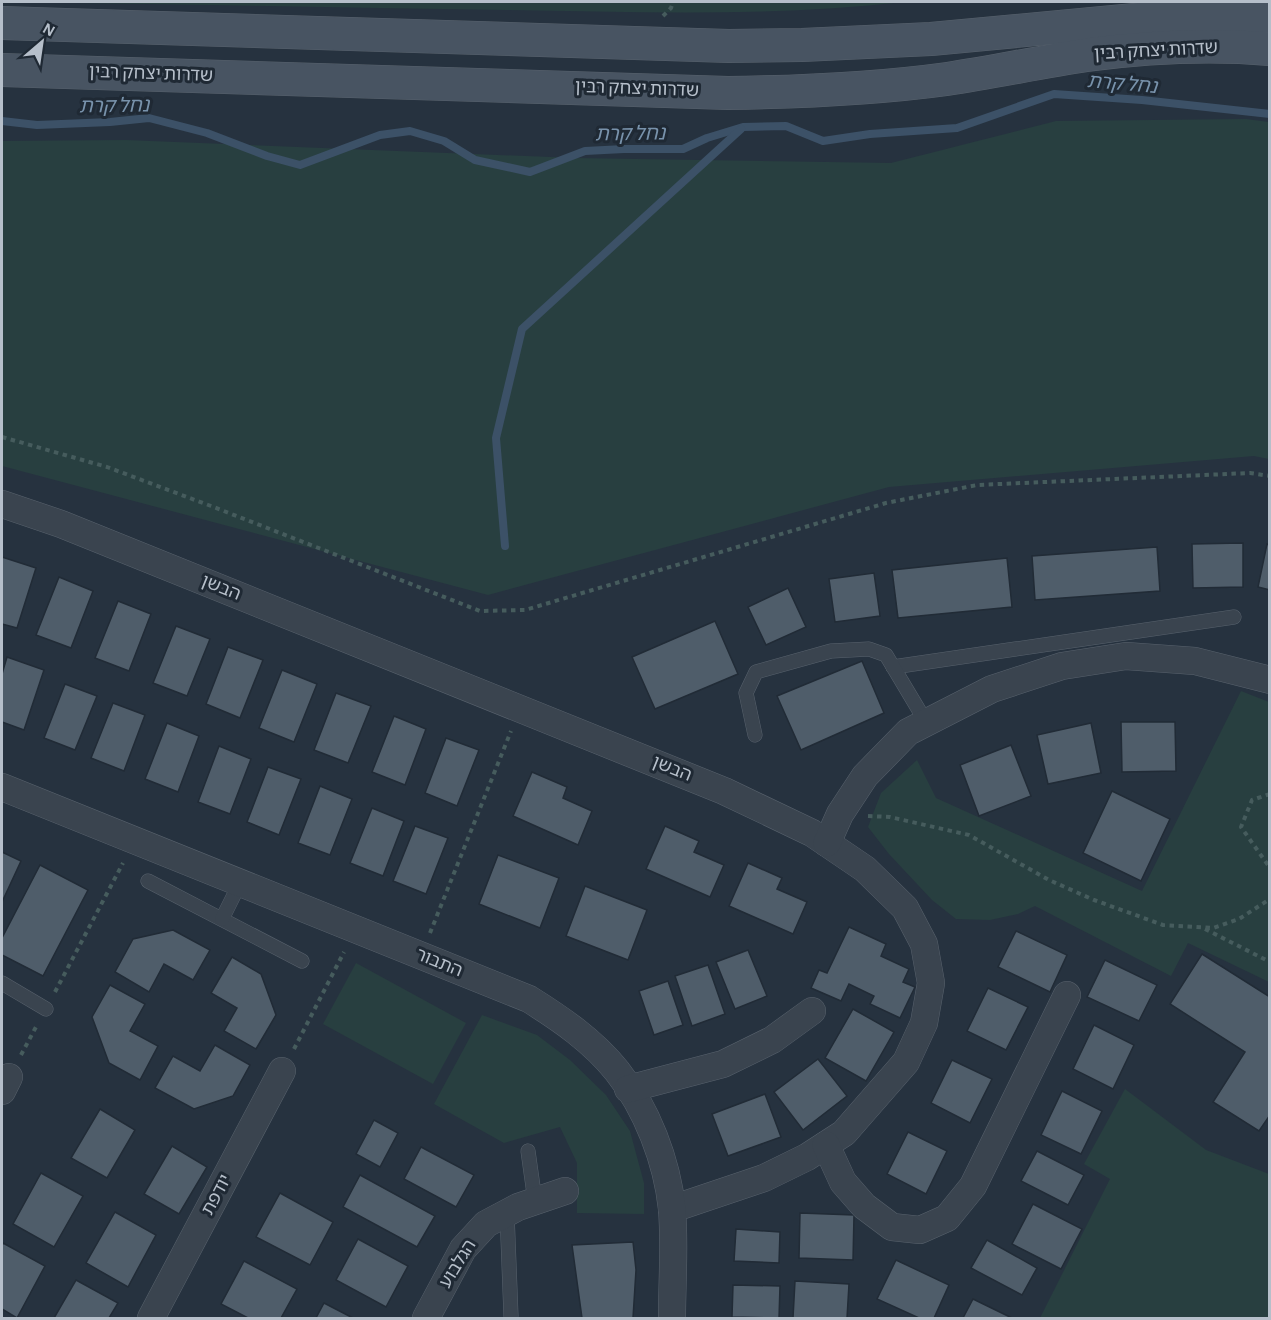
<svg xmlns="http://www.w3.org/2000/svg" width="1271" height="1320" viewBox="0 0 1271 1320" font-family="'Alegreya Sans','Noto Sans Hebrew',sans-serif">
  <rect width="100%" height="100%" fill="#26323f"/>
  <g fill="#283f40">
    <path d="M2,2H904C772,17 637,12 505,10C337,7 169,4 2,2Z"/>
    <path d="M1246,119L1269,122V459L1254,456L889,487L488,595L2,466V141L125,140L575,158L891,163L1056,121Z"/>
    <path d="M1241,691L1269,702V982L1188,943L1171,976L1035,906L1018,914L990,920L956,919L932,900L889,854L868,827L881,793L917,760L936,798L1142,891Z"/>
    <path d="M356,963L466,1023L433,1084L323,1024Z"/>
    <path d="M482,1015L537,1035L570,1060L606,1095L630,1131L644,1183V1214L577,1213V1163L560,1127L504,1143L434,1104Z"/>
    <path d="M1125,1089L1206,1150L1269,1174V1318H1040L1110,1179L1084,1164Z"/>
  </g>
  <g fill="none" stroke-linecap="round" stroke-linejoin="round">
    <g stroke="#3c5167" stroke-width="8">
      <path d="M2,121L37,125L110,122L149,118L207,133L267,156L300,165L380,135L410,131L444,141L475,160L530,172L585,151L624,149H683L707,138L743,127L786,126L823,141L870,134L957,128L1054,94L1142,100L1270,114"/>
      <path d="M505,546L496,438L522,329L741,129"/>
    </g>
  </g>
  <g fill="#4f5d6a" stroke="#212b36" stroke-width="1.5">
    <path d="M1243,543V587L1193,588L1192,544Z"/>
    <path d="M1267,544L1270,545V590L1258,587Z"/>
    <path d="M1157,547L1160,591L1035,600L1032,556Z"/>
    <path d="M2,557L36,568L17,628L2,624Z"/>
    <path d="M1007,558L1012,607L898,618L892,570Z"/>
    <path d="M874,573L880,616L835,622L829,579Z"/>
    <path d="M59,577L93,591L71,648L36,635Z"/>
    <path d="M788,588L806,627L766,645L748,607Z"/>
    <path d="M118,601L151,614L129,671L95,658Z"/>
    <path d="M715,621L738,674L655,709L632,657Z"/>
    <path d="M176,626L210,639L187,696L153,683Z"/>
    <path d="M228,647L263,660L240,718L206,704Z"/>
    <path d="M7,657L44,670L24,730L2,722V674Z"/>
    <path d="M862,661L884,713L801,750L777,696Z"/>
    <path d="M282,670L317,684L294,742L259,728Z"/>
    <path d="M65,684L97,696L75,750L44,738Z"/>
    <path d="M336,693L371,706L348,763L314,750Z"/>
    <path d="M113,703L145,715L124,771L91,758Z"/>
    <path d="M394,716L426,729L405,785L372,772Z"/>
    <path d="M1121,722H1175L1176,771L1122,772Z"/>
    <path d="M167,723L199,736L178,792L145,779Z"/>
    <path d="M1091,723L1101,773L1048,784L1037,735Z"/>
    <path d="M446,738L479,750L457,806L425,793Z"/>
    <path d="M1011,745L1031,796L979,816L960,765Z"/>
    <path d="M219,746L251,759L230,814L198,802Z"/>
    <path d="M268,767L301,779L279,835L247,822Z"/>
    <path d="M532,772L567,787L563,798L592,811L578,845L513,816Z"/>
    <path d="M320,786L352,799L330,855L298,843Z"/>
    <path d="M1112,791L1170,819L1141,881L1083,853Z"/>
    <path d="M372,808L404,821L383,876L350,863Z"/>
    <path d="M415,826L448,838L426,894L393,881Z"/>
    <path d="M665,826L699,841L694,852L724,865L710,897L646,869Z"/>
    <path d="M2,852L21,861L2,902Z"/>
    <path d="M498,855L559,878L540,928L479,904Z"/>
    <path d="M748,863L782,878L777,889L807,902L793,934L729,906Z"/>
    <path d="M40,865L88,890L43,976L2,955V938Z"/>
    <path d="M585,886L647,910L628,960L566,936Z"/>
    <path d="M849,927L886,944L881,956L909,969L903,982L915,987L900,1018L870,1004L874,996L849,984L841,1001L811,988L819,970L827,973Z"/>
    <path d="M173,930L210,950L193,980L164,964L149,992L115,972L133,939Z"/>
    <path d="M1016,931L1067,955L1050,992L998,967Z"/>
    <path d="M748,950L767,996L735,1009L716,962Z"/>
    <path d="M1202,954L1270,997V1115L1259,1131L1213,1102L1245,1052L1170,1004Z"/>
    <path d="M232,957L261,974L276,1015L256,1049L224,1031L237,1008L211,993Z"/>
    <path d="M1105,960L1157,985L1139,1021L1087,997Z"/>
    <path d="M708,965L725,1014L692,1026L675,976Z"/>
    <path d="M668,981L683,1025L654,1035L639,991Z"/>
    <path d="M110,985L145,1004L130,1031L158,1046L140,1080L109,1063L92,1017Z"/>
    <path d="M988,988L1028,1007L1006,1050L967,1031Z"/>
    <path d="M853,1009L894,1032L866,1081L825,1058Z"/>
    <path d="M1094,1025L1134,1045L1113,1089L1073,1069Z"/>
    <path d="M215,1045L250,1065L233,1096L194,1109L155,1088L173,1056L200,1071Z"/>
    <path d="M818,1059L847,1096L803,1130L774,1092Z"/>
    <path d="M952,1060L992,1079L970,1123L931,1103Z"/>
    <path d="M1062,1091L1102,1111L1081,1154L1041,1135Z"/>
    <path d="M765,1094L781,1137L728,1156L712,1114Z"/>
    <path d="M100,1109L135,1130L107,1178L71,1158Z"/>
    <path d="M374,1120L398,1133L380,1167L356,1154Z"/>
    <path d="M908,1132L947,1151L926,1194L887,1174Z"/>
    <path d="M172,1146L207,1167L179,1214L144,1194Z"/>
    <path d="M421,1147L474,1175L456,1207L404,1179Z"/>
    <path d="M1037,1151L1084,1175L1068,1205L1021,1181Z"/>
    <path d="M41,1173L83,1196L54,1247L13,1224Z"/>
    <path d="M360,1175L435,1216L417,1247L343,1207Z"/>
    <path d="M280,1193L333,1222L310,1265L256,1237Z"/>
    <path d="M1033,1204L1082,1229L1061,1269L1012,1244Z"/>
    <path d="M115,1212L156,1235L128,1287L86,1263Z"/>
    <path d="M800,1213L854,1215L853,1260L799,1258Z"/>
    <path d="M736,1229L780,1232L779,1263L734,1261Z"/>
    <path d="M358,1239L408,1266L386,1307L336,1280Z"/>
    <path d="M987,1240L1037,1268L1022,1295L971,1268Z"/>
    <path d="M633,1242L636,1270L633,1318H582L572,1245Z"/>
    <path d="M3,1243L45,1266L17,1318L2,1309V1246Z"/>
    <path d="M896,1260L949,1285L934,1318H919L877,1299Z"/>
    <path d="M244,1261L297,1289L281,1318H248L221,1304Z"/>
    <path d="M76,1280L118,1303L109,1318H54Z"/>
    <path d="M795,1281L849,1284L847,1318H793Z"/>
    <path d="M733,1285L780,1286L779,1318L732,1317Z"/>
    <path d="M973,1299L1012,1318H963Z"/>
    <path d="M324,1303L353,1318H316Z"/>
  </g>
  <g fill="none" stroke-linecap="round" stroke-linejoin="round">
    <defs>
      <g id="service">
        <path d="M893,667L1234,617"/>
        <path d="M755,735L746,693L756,672L831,651L869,649L886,655L926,722"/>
        <path d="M148,881L302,961"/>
        <path d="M222,919L240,883"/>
        <path d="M2,983L46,1009"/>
        <path d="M528,1151L535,1201"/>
        <path d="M507,1213L511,1316"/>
      </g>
      <g id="minor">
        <path d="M2,504L61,524L724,791L812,833L865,869L905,908L924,944L931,983L924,1023L906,1062L844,1133L807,1157L764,1178L672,1209"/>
        <path d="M2,787L529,999C561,1019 593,1041 617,1071C647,1109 667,1161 672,1209C675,1245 672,1282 672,1318"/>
        <path d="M827,843L840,814L865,776L908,732L992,689L1062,666L1126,656L1195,661L1270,680"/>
        <path d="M628,1089L723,1064L772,1040L812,1011"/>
        <path d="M2,1091L9,1077"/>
        <path d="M826,1145L843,1182L864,1206L892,1227L920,1230L947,1218L973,1186L1067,995"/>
        <path d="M151,1318L282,1071"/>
        <path d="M426,1318L463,1249L486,1224L518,1207L565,1191"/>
      </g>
      <g id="secondary">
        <path d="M2,23L729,46L802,45L931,39L1197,14L1270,16"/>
        <path d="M2,70L728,93C802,92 874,89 947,79C994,72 1040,62 1087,55C1147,47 1209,44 1270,49"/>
      </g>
    </defs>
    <use href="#service" stroke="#58626d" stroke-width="15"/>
    <use href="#minor" stroke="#58626d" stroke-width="28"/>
    <use href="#secondary" stroke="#58626d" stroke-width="34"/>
    <g stroke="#465c5d" stroke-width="4" stroke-dasharray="4.5 4.5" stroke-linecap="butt">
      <path d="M663,16L671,8L673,2"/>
      <path d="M2,437L107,467L211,506L480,611L525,610L886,503L977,485L1250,473L1270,476"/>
      <path d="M1270,794L1252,800L1241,827L1270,868"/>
      <path d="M868,816L890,817L969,835L1049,880L1094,900L1163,925L1213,928L1239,919L1270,899"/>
      <path d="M1205,929L1270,962"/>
      <path d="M430,933L511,731"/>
      <path d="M55,992L123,863"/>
      <path d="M294,1049L344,952"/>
      <path d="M21,1055L37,1025"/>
    </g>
    <use href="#service" stroke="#3a444f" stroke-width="14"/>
    <use href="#minor" stroke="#3a444f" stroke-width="27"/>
    <use href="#secondary" stroke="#485462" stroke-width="33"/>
  </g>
  <g text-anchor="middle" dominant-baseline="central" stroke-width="6" stroke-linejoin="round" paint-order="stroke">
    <g font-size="18" fill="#b6bfca" stroke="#1f2934">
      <text transform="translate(1156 51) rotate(-3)">שדרות יצחק רבין</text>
      <text transform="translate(151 74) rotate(2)">שדרות יצחק רבין</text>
      <text transform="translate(637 89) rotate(2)">שדרות יצחק רבין</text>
      <text transform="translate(221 588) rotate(22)">הבשן</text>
      <text transform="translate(672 769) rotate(22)">הבשן</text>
      <text transform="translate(439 963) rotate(22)">התבור</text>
      <text transform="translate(217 1195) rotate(-62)">יודפת</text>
      <text transform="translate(458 1264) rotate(-58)">הגלבוע</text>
    </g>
    <g font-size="20" font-style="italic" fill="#7892ab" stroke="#1f2934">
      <text transform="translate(1122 84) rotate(5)">נחל קרת</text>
      <text transform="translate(114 106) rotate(-1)">נחל קרת</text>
      <text transform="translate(630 134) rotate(-1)">נחל קרת</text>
    </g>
  </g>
  <rect width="1271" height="1320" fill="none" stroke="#b6bfca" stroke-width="6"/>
  <g transform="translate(42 42) rotate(29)" stroke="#1f2934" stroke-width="4.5" paint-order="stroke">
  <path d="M0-4.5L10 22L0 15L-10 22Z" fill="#b6bfca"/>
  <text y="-9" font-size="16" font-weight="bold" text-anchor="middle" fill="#b6bfca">N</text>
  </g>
</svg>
